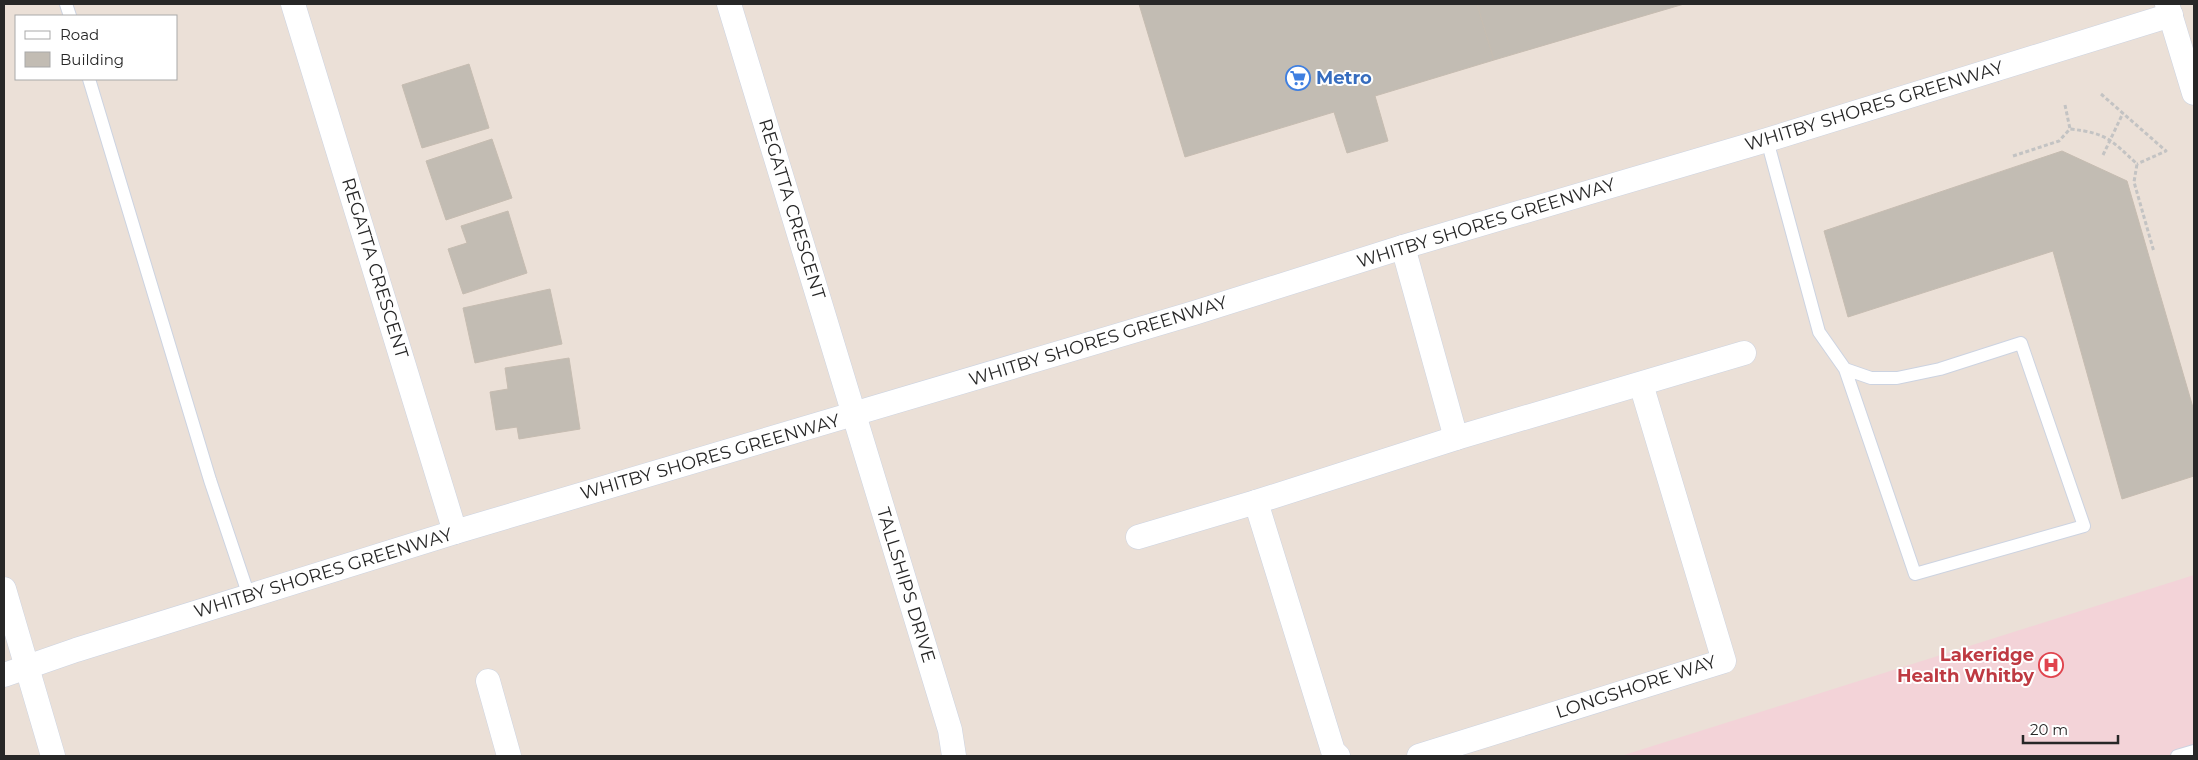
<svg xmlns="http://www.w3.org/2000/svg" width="2198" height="760" viewBox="0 0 2198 760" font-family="Montserrat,sans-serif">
  <rect width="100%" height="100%" fill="#ebe0d7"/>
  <path fill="#f3d3d8" d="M2194,575V756H1621Z"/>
  <g fill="#c2bcb3" stroke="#c6bcb1">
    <path d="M1139,4H1477L1494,60L1375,96L1388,141L1347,153L1334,112L1185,157Z"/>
    <path d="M1477,4H1684L1494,60Z"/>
    <path d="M469,64L489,128L422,148L402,85Z"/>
    <path d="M492,139L512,198L446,220L426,161Z"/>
    <path d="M2062,151L2127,181L2194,411V476L2122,499L2053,251L1848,317L1824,231Z"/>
    <path d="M508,211L527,273L463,294L448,249L467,243L461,226Z"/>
    <path d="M550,289L562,344L475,363L463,308Z"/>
    <path d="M569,358L580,429L519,439L517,427L496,430L490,392L508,389L505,368Z"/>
  </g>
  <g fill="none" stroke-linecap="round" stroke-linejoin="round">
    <defs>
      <g id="lane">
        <path d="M66,4L70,16"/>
        <path d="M89,79L210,480L249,596"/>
        <path d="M1767,140L1819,332L1845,369L1871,378H1897L1940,369L2021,343L2084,526L1915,574L1845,369"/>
        <path d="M2177,756L2194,751"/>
      </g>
      <g id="street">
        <path d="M293,4L455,532"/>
        <path d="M729,4L950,730L954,756"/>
        <path d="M2167,4L2194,93"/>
        <path d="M1403,247L1456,438"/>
        <path d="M1138,537L1256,502"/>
        <path d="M4,589L53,756"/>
        <path d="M4,675L76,650L455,532L1194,313L1403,247L1767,140L2171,15"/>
        <path d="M488,681L509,756"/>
        <path d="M1338,756L1333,751L1256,502L1456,438L1744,353"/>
        <path d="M1419,756L1724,661L1641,384"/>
      </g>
    </defs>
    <use href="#lane" stroke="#ccd3e1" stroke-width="14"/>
    <use href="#street" stroke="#ccd3e1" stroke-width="25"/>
    <g stroke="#c3c3c3" stroke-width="3" stroke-dasharray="4 2.5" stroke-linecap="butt">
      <path d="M2101,94L2166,151L2137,164"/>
      <path d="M2065,105L2070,129"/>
      <path d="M2103,155L2123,113"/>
      <path d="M2013,156L2059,141L2070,129C2107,133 2111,140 2137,164L2134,182L2154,252"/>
    </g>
    <use href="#lane" stroke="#fff" stroke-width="12"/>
    <use href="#street" stroke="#fff" stroke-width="24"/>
  </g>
  <defs>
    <symbol id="supermarket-ring" viewBox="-11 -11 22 22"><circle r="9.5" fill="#fff" stroke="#3f7fe0" stroke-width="1.5"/><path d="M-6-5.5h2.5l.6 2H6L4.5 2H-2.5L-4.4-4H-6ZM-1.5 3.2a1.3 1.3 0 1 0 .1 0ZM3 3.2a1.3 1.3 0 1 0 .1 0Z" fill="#3f7fe0"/></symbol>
    <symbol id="hospital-ring" viewBox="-11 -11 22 22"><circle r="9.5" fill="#fff" stroke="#e0444e" stroke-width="1.5"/><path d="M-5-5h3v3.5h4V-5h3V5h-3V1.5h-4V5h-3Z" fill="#e0444e"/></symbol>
  </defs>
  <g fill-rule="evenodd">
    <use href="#supermarket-ring" x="1284" y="64" width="28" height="28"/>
    <use href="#hospital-ring" x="2037" y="651" width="28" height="28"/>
  </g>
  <g text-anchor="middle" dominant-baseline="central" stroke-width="4" stroke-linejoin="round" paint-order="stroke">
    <g font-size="18" font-weight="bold" fill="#366cbe" stroke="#fff" text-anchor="start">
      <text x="1316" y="78">Metro</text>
    </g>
    <g font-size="18" fill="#272727" stroke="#fff">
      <text transform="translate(1874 106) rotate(-17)">WHITBY SHORES GREENWAY</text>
      <text transform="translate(792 209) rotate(73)">REGATTA CRESCENT</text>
      <text transform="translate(1486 223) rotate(-17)">WHITBY SHORES GREENWAY</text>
      <text transform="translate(375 268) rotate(73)">REGATTA CRESCENT</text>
      <text transform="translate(1098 341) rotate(-17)">WHITBY SHORES GREENWAY</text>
      <text transform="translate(710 457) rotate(-16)">WHITBY SHORES GREENWAY</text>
      <text transform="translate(323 573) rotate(-17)">WHITBY SHORES GREENWAY</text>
      <text transform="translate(906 585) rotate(73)">TALLSHIPS DRIVE</text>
      <text transform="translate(1636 687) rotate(-18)">LONGSHORE WAY</text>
    </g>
    <g font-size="18" font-weight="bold" fill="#be3a42" stroke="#fff" text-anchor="end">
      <text x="2034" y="655">Lakeridge<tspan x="2034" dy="21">Health Whitby</tspan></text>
    </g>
  </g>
  <rect width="2198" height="760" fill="none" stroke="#272727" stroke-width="10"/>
  <rect x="15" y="15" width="162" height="65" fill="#ffffff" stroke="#a9a9a9"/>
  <rect x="25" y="31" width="25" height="8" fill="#ffffff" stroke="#a9a9a9"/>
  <text x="60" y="40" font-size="15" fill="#272727">Road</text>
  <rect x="25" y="52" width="25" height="15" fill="#c2bcb3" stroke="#a9a9a9"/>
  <text x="60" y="65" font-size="15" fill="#272727">Building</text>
  <path d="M2023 735v8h95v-8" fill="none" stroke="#272727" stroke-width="2.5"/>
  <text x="2030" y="735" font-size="15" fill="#272727" stroke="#ffffff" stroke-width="4" paint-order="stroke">20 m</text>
</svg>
